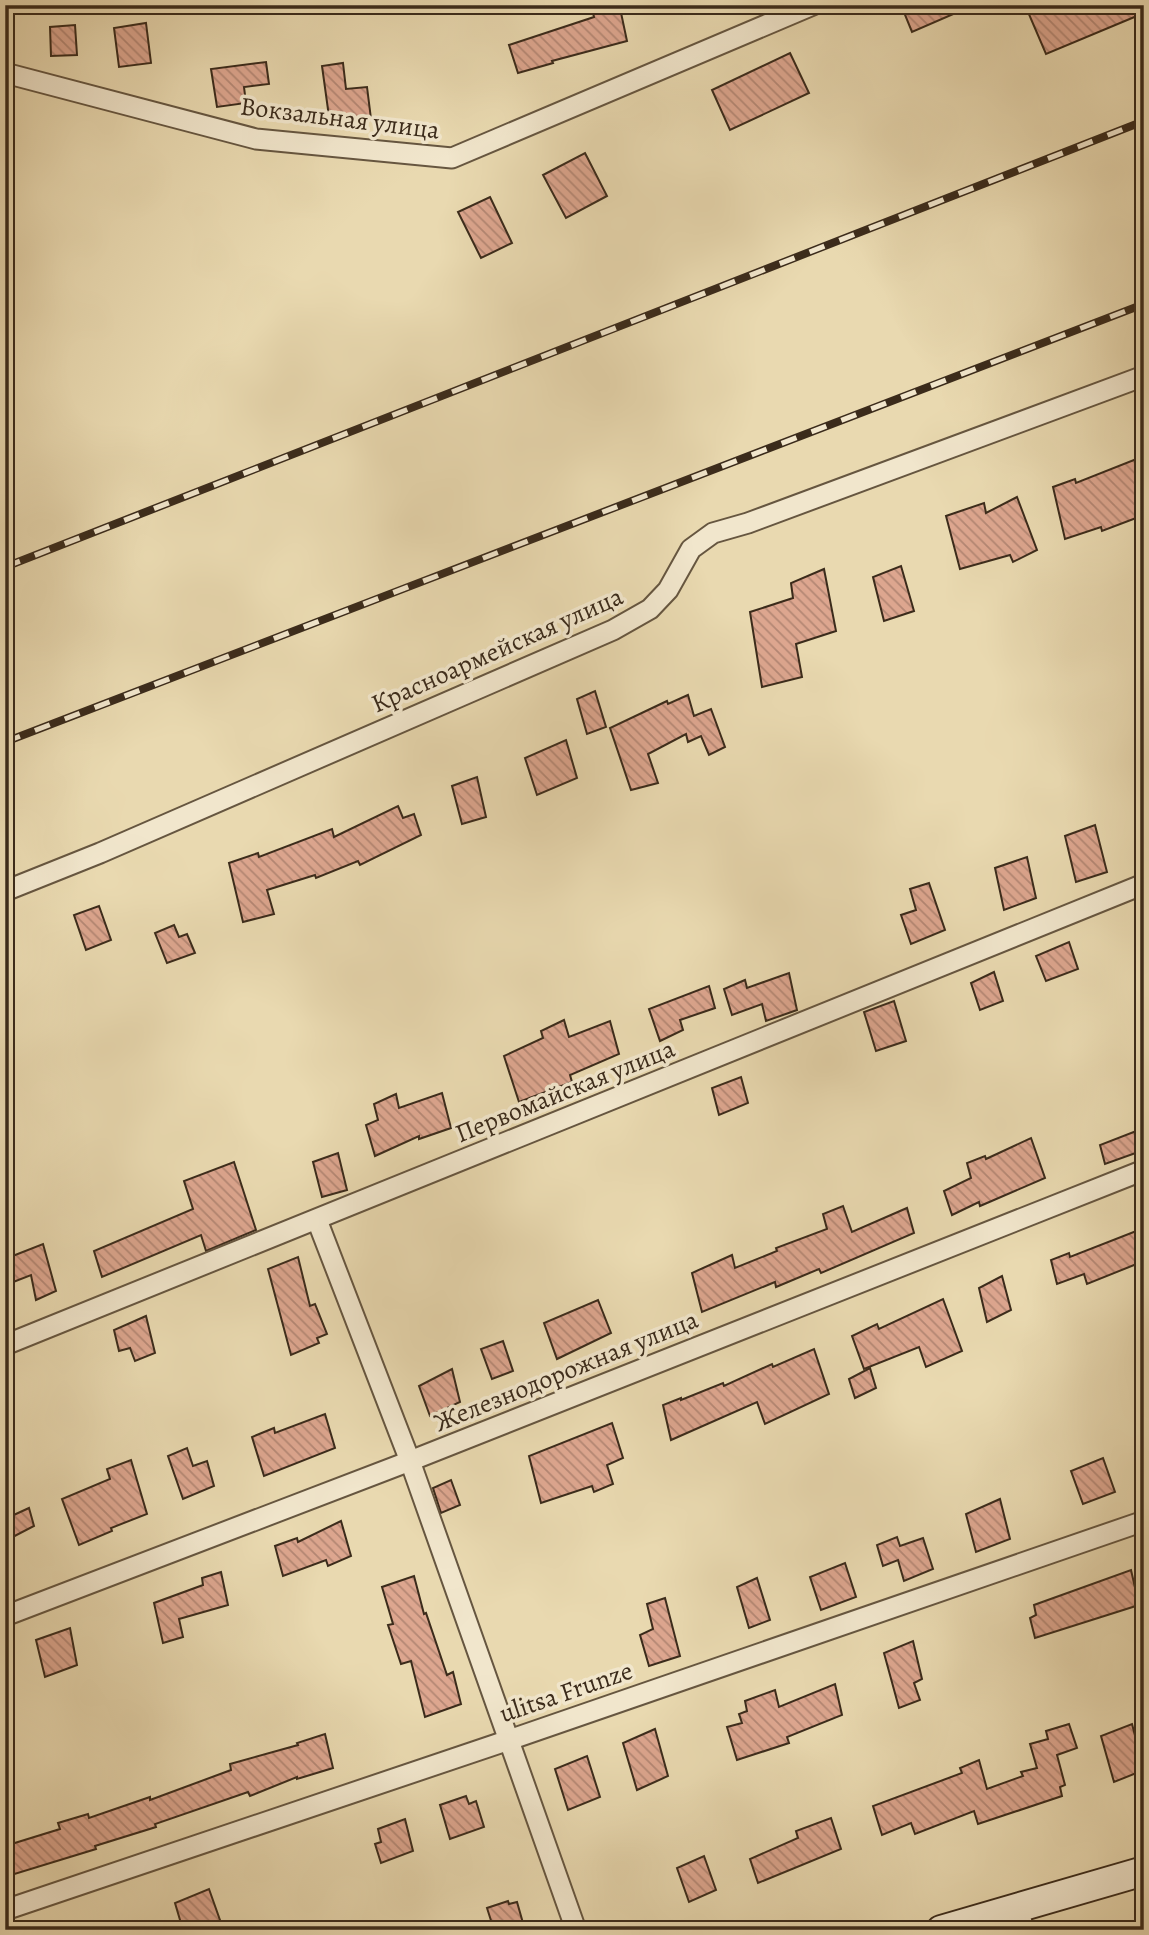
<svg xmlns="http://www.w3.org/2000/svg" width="1149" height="1935" viewBox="0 0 1149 1935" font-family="Alegreya,serif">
  <defs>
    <pattern id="building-back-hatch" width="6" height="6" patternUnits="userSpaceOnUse" patternTransform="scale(1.75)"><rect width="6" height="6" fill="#dda68f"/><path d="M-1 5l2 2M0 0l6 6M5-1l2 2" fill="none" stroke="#b48774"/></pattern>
  </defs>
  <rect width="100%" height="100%" fill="#e9d9b0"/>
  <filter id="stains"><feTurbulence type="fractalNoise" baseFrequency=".00286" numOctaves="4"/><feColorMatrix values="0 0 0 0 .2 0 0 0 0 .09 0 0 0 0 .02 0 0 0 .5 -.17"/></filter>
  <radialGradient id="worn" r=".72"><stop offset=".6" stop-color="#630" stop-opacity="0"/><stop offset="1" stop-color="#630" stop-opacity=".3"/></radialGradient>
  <g fill="url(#building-back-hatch)" stroke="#3b2b1b" stroke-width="2">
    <path d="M901,5H974L912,32Z"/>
    <path d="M1025,5H1144V13L1046,54Z"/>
    <path d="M620,8L627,41L552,61L553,63L518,73L509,45L594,17L593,13Z"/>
    <path d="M146,23L151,63L119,67L114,28Z"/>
    <path d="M75,25L77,55L51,56L50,27Z"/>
    <path d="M790,53L809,93L730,130L712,90Z"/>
    <path d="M266,62L269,84L244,87L246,103L217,107L211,69Z"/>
    <path d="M343,63L346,89L367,87L371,119L330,124L322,66Z"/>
    <path d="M585,153L607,196L566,218L543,175Z"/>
    <path d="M490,197L512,243L481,258L458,212Z"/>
    <path d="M1144,456V515L1102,531L1101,527L1065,539L1053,487L1075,479L1076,483Z"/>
    <path d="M1017,497L1037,550L1013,562L1010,555L960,569L946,516L984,503L986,513Z"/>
    <path d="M901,566L914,611L884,621L873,577Z"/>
    <path d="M824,569L836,631L796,644L802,677L762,687L750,612L793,598L791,583Z"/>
    <path d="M595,691L606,727L587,734L577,699Z"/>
    <path d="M688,695L694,716L711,709L725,747L709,755L701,736L688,742L686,734L648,754L658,783L631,790L610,728L667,701L668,704Z"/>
    <path d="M566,740L577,778L537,795L525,758Z"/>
    <path d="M477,777L486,817L462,824L452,786Z"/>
    <path d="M398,806L403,818L414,814L421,835L360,865L358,861L316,878L315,875L267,890L274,914L243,922L229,863L258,853L259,857L332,829L334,837Z"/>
    <path d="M1095,825L1107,872L1076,882L1065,836Z"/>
    <path d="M1027,857L1036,898L1004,910L995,868Z"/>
    <path d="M929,883L945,930L911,944L901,915L916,910L910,889Z"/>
    <path d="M99,906L111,940L86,950L74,915Z"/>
    <path d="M174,925L179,937L187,934L195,953L167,963L155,933Z"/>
    <path d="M1069,942L1078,969L1046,981L1036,956Z"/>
    <path d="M994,972L1003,1001L980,1010L971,983Z"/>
    <path d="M789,973L797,1010L766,1021L762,1004L732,1015L724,989L745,980L747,988Z"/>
    <path d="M709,986L715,1008L680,1020L683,1030L660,1041L649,1009Z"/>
    <path d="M894,1001L906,1041L876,1051L864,1012Z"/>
    <path d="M564,1020L569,1037L610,1021L619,1054L570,1075L572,1082L519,1102L504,1056L543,1038L541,1031Z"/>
    <path d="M741,1077L748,1103L719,1115L712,1088Z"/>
    <path d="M442,1093L451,1128L419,1139V1136L375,1156L366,1125L378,1120L374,1104L396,1094L399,1108Z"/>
    <path d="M1144,1128V1150L1105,1164L1100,1145Z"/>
    <path d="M1031,1138L1045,1178L980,1206L979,1202L952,1215L944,1191L971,1178L967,1163L985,1156L986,1159Z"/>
    <path d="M338,1153L347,1190L322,1197L313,1162Z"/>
    <path d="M234,1162L256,1230L206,1251L201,1235L102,1277L94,1251L193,1209L184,1181Z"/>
    <path d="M843,1206L852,1232L907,1208L914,1233L821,1273L819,1269L776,1287L775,1282L702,1312L692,1273L732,1255L735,1268L777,1251L776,1248L827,1229L823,1214Z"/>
    <path d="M1144,1228V1261L1087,1284L1084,1274L1057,1284L1051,1260L1069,1253L1070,1257Z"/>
    <path d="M43,1244L56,1291L36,1300L31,1275L8,1284L5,1259Z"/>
    <path d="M298,1257L310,1306L315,1304L327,1334L317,1338L319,1343L291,1355L268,1269Z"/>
    <path d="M1002,1276L1011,1310L987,1322L979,1288Z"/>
    <path d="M943,1299L962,1351L926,1367L919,1347L864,1369L852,1336L877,1324L879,1329Z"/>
    <path d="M598,1300L611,1333L557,1359L544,1323Z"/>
    <path d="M146,1316L155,1353L135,1361L130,1348L119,1351L114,1330Z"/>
    <path d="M503,1341L513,1371L492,1379L481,1349Z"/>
    <path d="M814,1349L829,1394L765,1424L757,1402L671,1440L663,1405L681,1398V1400L723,1383L724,1386L772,1364L773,1367Z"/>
    <path d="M870,1368L876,1388L855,1398L849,1379Z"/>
    <path d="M452,1369L460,1402L430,1416L419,1386Z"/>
    <path d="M325,1414L335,1448L264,1476L252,1437L274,1428L275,1433Z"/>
    <path d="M612,1423L623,1458L607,1465L613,1484L594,1492L592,1486L541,1503L529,1456Z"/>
    <path d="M187,1448L193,1466L207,1461L214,1486L183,1499L168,1456Z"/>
    <path d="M1103,1458L1115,1492L1083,1504L1071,1471Z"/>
    <path d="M131,1460L147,1514L111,1528L112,1531L79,1545L62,1499L110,1479L107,1469Z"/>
    <path d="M451,1480L460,1505L441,1513L433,1488Z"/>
    <path d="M1000,1499L1010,1539L976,1552L966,1514Z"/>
    <path d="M29,1508L34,1526L5,1541V1519Z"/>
    <path d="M341,1521L351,1556L328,1566L326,1560L283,1576L275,1546L297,1538L298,1542Z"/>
    <path d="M897,1537L900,1546L923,1538L933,1569L904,1581L898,1560L883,1566L877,1545Z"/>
    <path d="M845,1563L856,1597L821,1610L810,1577Z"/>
    <path d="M1131,1570L1139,1605L1035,1638L1030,1618L1036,1615L1034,1605Z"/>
    <path d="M221,1572L228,1605L179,1619L183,1637L163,1643L154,1603L203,1585L202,1578Z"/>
    <path d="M414,1576L424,1614L426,1613L447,1675L453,1672L461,1704L425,1717L411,1661L401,1664L388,1625L393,1624L382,1587Z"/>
    <path d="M757,1578L770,1620L749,1628L737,1587Z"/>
    <path d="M665,1598L680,1656L649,1666L640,1635L653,1629L647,1604Z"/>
    <path d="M70,1628L77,1665L45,1677L36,1640Z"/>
    <path d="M913,1641L922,1679L914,1683L920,1700L899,1708L884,1653Z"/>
    <path d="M835,1684L842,1715L787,1737L789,1743L737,1760L727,1727L742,1723L739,1714L747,1711L745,1701L775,1690L779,1707Z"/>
    <path d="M1069,1724L1077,1748L1057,1755L1065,1785L1060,1787L1062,1796L978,1824L974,1811L915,1834L911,1823L882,1835L873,1806L962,1773L960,1768L979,1760L987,1789L1023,1776L1021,1772L1037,1768L1030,1744L1048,1739L1046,1731Z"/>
    <path d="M1132,1724L1144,1770L1114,1782L1101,1736Z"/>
    <path d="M655,1729L668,1776L637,1790L623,1743Z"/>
    <path d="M325,1734L333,1768L297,1779V1777L250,1796L248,1792L155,1824L156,1827L95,1846L96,1849L8,1876L5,1846L60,1829L58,1823L88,1814L89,1818L150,1797V1800L231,1770L230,1764L298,1745L297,1743Z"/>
    <path d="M587,1756L600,1797L568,1810L555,1769Z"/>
    <path d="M466,1796L469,1804L476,1801L484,1827L450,1839L440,1805Z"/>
    <path d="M831,1818L841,1849L758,1883L750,1859L798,1838L796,1831Z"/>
    <path d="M405,1819L413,1851L381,1863L375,1844L381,1842L378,1829Z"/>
    <path d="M704,1856L716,1890L689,1902L677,1868Z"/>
    <path d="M209,1889L221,1923L203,1930H183L175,1903Z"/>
    <path d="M508,1901L509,1904L517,1902L525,1930H494L487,1908Z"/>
  </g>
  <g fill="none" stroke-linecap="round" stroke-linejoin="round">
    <defs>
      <path id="service" d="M1022,1907L1029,1930"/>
      <g id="minor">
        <path d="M5,73L256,139L452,158L813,5"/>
        <path d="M5,891L100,853L613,630L650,609L668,590L691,549L713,533L748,523L1144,376"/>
        <path d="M317,1220L410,1461L576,1930"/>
        <path d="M5,1345L1144,884"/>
        <path d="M5,1616L410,1461L1144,1170"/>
        <path d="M5,1910L509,1740L1144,1521"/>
      </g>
      <path id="secondary" d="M941,1930L1144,1871"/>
    </defs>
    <use href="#service" stroke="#665640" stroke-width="13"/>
    <use href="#minor" stroke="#665640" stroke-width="23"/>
    <use href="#secondary" stroke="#3b2b1b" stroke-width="32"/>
    <use href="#service" stroke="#f1e6cc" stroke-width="10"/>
    <use href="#minor" stroke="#f1e6cc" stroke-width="19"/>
    <use href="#secondary" stroke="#f1e6cc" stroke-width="28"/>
    <defs>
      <g id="rail">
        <path d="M5,567L1144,121"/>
        <path d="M5,742L1144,304"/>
      </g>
    </defs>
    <use href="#rail" stroke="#3b2b1b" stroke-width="8"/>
    <use href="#rail" stroke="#f1e6cc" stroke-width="5" stroke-dasharray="16" stroke-linecap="butt"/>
  </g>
  <g text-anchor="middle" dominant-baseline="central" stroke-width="7" stroke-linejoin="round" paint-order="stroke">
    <g font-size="26" fill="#3b2b1b" stroke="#f1e6cc">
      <text transform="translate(340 118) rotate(7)">Вокзальная улица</text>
      <text transform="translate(497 650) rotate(-24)">Красноармейская улица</text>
      <text transform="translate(565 1091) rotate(-22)">Первомайская улица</text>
      <text transform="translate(566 1371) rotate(-22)">Железнодорожная улица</text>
      <text transform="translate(566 1692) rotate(-19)">ulitsa Frunze</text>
    </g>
  </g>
  <rect width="1149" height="1935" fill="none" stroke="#e9d9b0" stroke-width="28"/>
  <rect x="7" y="7" width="1135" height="1921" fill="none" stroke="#3b2b1b" stroke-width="3.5"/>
  <rect x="14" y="14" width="1121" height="1907" fill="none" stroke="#3b2b1b" stroke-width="2"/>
  <rect width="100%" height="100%" filter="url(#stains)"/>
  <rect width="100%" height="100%" fill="url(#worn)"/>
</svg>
